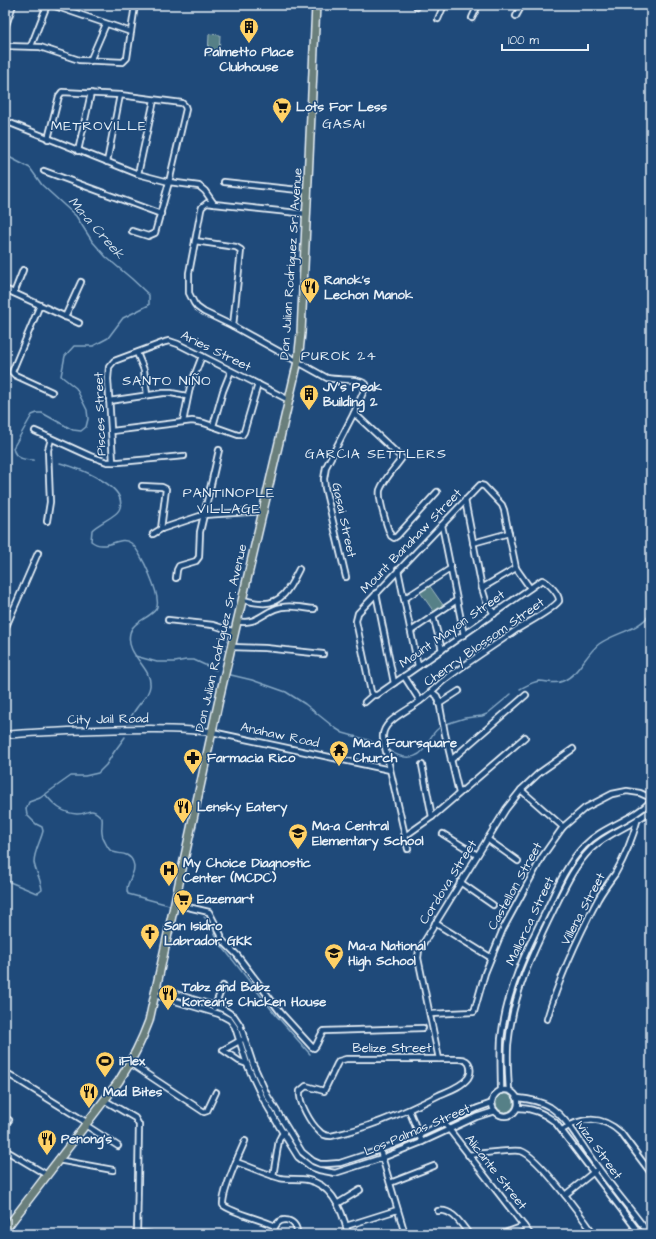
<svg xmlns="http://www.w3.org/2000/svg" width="656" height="1239" viewBox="0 0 656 1239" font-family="'Architects Daughter',sans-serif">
  <rect width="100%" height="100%" fill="#1f4a7a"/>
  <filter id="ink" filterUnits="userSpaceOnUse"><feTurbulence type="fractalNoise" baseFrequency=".025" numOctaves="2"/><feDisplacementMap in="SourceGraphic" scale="8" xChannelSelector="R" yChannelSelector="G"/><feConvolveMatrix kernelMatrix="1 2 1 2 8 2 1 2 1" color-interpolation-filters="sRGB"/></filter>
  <g filter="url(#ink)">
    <g fill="#578087" stroke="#a0b8c0">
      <path d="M209,34L220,35L219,55H208Z"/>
      <path d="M429,585L443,605L434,612L420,592Z"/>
      <circle cx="505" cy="1103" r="9"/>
    </g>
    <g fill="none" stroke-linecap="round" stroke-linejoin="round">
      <g stroke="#87a9c6" stroke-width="1.5">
        <path d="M5,155L30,168L42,185L76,216L92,241L106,257L132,279L149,295V305L123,318L108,338L93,346H74L65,356L61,376L76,388L87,410L88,419L86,427L81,431L73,430L42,413H37L32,415L13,448C15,459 25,460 34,460"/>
        <path d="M60,463C75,467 131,486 119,510C115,517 99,523 92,530L91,541C106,553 119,534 131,543C140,550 163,598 156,609C150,618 132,622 130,633C125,656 152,666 150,686C149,695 143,699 138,706C134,711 131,716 129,722"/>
        <path d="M135,656L157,662H175L186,660H194L216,670"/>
        <path d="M231,675L252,680L286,692L305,704L335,728L343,733L368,740L380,746"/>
        <path d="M520,689C526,686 532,682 539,681C548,681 555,685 563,681C578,675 586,654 599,644C616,632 638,631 651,613"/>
        <path d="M446,724L465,718L482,716L487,714L511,694"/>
        <path d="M390,751C402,759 418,761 426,746C430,739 432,733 439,728"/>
        <path d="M45,794C54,805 62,813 77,814C90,814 90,805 102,818C103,823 101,828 102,833C102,836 103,839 105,842C106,844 108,848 110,850C116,856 128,850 133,862C138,873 123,884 128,894L169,905"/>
        <path d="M5,880L34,892L38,893L42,890C41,879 35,871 34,862C34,852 41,840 43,831L42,827L36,824L27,815L26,809L29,802L40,798L71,776H85L98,773L106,765L114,752L125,737"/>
        <path d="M204,917C212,923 215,936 221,945L275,1014L310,1054"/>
      </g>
      <defs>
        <g id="street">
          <path d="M52,5L131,32"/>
          <path d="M417,7L418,5"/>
          <path d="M516,16L522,5"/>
          <path d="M472,18L478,5"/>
          <path d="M438,19L444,5"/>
          <path d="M5,28L13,5"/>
          <path d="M5,46L40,47L79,60L123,62L127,58L135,5"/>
          <path d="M31,46L47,5"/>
          <path d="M90,61L106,24"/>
          <path d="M5,121L138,174L169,182L199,186L205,191L214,204L307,214"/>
          <path d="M48,139L59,96L62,92L120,95L182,103L185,106L186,109L169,182L155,233L148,236L132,231"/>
          <path d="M78,151L91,93"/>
          <path d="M107,162L120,95"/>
          <path d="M44,171L161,214"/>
          <path d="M138,174L154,100"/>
          <path d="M224,182L308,191"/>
          <path d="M214,204L207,203L202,207L201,210L189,273V293L194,303L197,307L204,312L233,326L327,378C340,381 355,377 366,384V386L354,413L326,467L324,479L325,488L346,577"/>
          <path d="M195,241L236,247L241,250L233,326"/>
          <path d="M5,289L79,323"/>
          <path d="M14,293L23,270"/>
          <path d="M40,305L12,372L15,375L52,392"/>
          <path d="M65,317L81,282"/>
          <path d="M137,353L144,370L147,395"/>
          <path d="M109,401L163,393H171L187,396"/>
          <path d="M354,413L402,458C395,468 384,479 380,490C378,499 387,527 391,536L394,538L397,536L437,492"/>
          <path d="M183,422L190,387L202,356"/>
          <path d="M213,426L223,391L231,371"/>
          <path d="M35,431L90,456L107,462H119L184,456"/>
          <path d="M112,431L192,421L204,423L238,435H242L244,432L258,384"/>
          <path d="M113,462L108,379L109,367L114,361L165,342L169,341L178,344L289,400"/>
          <path d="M142,486L162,487L166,489L161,529"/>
          <path d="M465,500L482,588L486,601L494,614"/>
          <path d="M47,521L50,502L48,450L51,439"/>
          <path d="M442,525L464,635"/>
          <path d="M153,534L161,529L203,515L263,511"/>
          <path d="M473,543L509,533"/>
          <path d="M398,570L418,666"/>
          <path d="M176,578L177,570L179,566L196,561L199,557L200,532L219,450"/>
          <path d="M482,588L516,568"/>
          <path d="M376,593L394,683"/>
          <path d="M404,599L450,569"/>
          <path d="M242,600C249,601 255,603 261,603C283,605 291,585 299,569"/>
          <path d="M433,616L442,650"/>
          <path d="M168,620L213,625L235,632"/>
          <path d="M237,621C255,625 260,615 275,609C287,604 302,608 314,609"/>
          <path d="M5,629L38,553"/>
          <path d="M411,631L457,600"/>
          <path d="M231,647L265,648L323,654"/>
          <path d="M404,676L420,701"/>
          <path d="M432,692L437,696L439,701L445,734L459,793"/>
          <path d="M373,695L371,692L356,621L358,613L480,485L484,486L502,505L504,510L516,568L530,588"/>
          <path d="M365,702L373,695H377L542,580C548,582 560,595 559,601C551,611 528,622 516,630C492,647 466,663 443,681C435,688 428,695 420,701C408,711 381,721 383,738L408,849"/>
          <path d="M439,704L459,691"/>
          <path d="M212,732L390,770"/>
          <path d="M451,760L526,695"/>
          <path d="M422,765L432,817"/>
          <path d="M521,790L563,827"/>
          <path d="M443,834L477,855"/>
          <path d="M405,836L432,817L525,737"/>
          <path d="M487,839L518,861"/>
          <path d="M460,882L493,905"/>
          <path d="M175,904L209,912L221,935V939L237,955L281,1013L312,1047L314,1048C319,1043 319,1035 324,1031L423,1028"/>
          <path d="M435,923L490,957"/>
          <path d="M156,988L215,1006L225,1010L234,1016L240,1025L253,1064L267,1095L302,1152L313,1161L320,1164H327L340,1163L380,1150L419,1135L478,1108L492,1103"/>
          <path d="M155,995L219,1014L230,1020L235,1027L247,1064L253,1078L262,1097L283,1133L298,1157L311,1167L319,1170L335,1173L382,1158L422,1142L476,1117L495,1111"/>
          <path d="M214,1008L223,986"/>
          <path d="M430,1014L474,1012L485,973L503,929L542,857L563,827L585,808L612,794L627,791L640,793L651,798"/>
          <path d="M547,1019C559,978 578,937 598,899C603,890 609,882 615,874C625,857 633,837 638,818"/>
          <path d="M241,1040L223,1050L239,1061L247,1064"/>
          <path d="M346,1059H459C464,1059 469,1061 470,1067C471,1071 470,1075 468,1078C461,1087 448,1091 439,1095C404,1113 369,1128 331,1136C326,1136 322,1135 319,1131C311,1124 298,1102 300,1091L306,1086L324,1091L337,1064L339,1061Z"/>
          <path d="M439,1059L418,958L419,950L506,809L521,790L539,773L573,749"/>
          <path d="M130,1063L204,1112L207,1111L216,1092"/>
          <path d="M10,1075L86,1122"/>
          <circle cx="505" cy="1103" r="13"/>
          <path d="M509,1090C508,1075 507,1060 508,1045C512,996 532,954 553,911C564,889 573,867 591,849C608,832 633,826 651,810"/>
          <path d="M501,1091C501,1074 500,1056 501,1039C506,992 526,950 547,909C557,887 567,864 584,846C603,826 632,821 651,801"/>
          <path d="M518,1098C529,1099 540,1101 550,1107C570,1120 584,1150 599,1169C615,1191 633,1212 649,1234"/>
          <path d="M104,1100L135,1118L139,1125L137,1234"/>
          <path d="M518,1108C532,1108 544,1113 555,1122L640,1234"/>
          <path d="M409,1110L422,1142"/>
          <path d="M5,1118L9,1120"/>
          <path d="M84,1124L118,1146"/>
          <path d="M445,1124L530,1234"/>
          <path d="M562,1130C583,1116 602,1115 621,1133L651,1173"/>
          <path d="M245,1141C239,1154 222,1193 223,1205C230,1212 263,1220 275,1226"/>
          <path d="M5,1150L47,1175"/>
          <path d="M380,1150L405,1234"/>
          <path d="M468,1155C481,1154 510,1149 521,1151C538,1156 582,1217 594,1234"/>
          <path d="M58,1160L113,1170"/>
          <path d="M236,1162C251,1167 265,1174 280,1178C289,1180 298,1178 308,1180C332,1185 343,1212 348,1234"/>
          <path d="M273,1176L279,1140L281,1136L284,1132"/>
          <path d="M390,1183L434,1166"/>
          <path d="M565,1195L595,1171"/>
          <path d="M337,1204L360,1190"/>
          <path d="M438,1211C452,1208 461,1224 469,1234"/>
          <path d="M346,1226L397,1210"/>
          <path d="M137,1233L150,1234"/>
          <path d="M274,1234C273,1215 298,1216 297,1234"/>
          <path d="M502,1234L524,1226"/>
        </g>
        <path id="secondary" d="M5,735C36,732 68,731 99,730C137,729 175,728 212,732"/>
        <path id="primary" d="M5,1230L119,1081C131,1062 141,1043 149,1021L220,695L298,361L301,333L316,5"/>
      </defs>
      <use href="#street" stroke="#e8f1f8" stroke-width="8"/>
      <use href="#secondary" stroke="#e8f1f8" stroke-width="9"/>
      <use href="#primary" stroke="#e8f1f8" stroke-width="10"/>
      <use href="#street" stroke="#1f4a7a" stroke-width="4.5"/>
      <use href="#secondary" stroke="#1f4a7a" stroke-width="6"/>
      <use href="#primary" stroke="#6b7f7c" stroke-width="7"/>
    </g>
  </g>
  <defs>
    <symbol id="building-pin" viewBox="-11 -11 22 30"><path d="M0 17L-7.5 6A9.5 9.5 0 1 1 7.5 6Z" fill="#ffd166" stroke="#1f4a7a"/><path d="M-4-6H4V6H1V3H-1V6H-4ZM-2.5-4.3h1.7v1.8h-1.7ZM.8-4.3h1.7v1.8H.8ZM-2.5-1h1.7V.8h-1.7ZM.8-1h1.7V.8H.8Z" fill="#111"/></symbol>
    <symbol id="supermarket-pin" viewBox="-11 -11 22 30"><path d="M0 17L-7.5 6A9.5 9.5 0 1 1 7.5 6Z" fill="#ffd166" stroke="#1f4a7a"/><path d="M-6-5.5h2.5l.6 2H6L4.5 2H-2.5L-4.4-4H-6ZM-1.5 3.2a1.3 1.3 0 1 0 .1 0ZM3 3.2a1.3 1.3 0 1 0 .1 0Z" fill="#111"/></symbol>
    <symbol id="restaurant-pin" viewBox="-11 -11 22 30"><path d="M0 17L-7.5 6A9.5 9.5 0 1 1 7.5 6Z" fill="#ffd166" stroke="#1f4a7a"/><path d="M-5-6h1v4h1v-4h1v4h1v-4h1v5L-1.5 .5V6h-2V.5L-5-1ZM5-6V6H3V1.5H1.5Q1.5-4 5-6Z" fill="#111"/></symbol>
    <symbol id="temple-pin" viewBox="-11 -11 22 30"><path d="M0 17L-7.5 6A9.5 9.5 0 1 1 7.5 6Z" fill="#ffd166" stroke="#1f4a7a"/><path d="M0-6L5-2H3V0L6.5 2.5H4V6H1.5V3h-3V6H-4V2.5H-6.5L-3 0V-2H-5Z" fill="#111"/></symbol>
    <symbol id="pharmacy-pin" viewBox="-11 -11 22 30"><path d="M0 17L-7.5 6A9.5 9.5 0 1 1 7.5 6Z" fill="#ffd166" stroke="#1f4a7a"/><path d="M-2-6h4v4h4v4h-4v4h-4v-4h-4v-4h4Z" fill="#111"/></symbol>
    <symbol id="school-pin" viewBox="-11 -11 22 30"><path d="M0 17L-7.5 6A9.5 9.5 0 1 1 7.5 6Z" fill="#ffd166" stroke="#1f4a7a"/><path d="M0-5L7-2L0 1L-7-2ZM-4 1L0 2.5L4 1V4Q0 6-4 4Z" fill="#111"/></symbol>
    <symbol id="hospital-pin" viewBox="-11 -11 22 30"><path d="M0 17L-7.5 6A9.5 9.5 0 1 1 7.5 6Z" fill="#ffd166" stroke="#1f4a7a"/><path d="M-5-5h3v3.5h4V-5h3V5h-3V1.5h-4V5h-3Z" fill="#111"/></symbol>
    <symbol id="church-pin" viewBox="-11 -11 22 30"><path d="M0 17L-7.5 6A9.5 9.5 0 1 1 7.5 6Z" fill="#ffd166" stroke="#1f4a7a"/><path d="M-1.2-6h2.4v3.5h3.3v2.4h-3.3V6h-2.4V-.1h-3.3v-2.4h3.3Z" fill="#111"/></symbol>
    <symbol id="stadium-pin" viewBox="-11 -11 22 30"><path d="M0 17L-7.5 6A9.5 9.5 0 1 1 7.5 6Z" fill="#ffd166" stroke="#1f4a7a"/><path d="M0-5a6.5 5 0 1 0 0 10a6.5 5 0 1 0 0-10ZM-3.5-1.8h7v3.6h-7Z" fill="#111"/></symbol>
  </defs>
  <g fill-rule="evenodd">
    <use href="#building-pin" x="238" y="16" width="22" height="30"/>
    <use href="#supermarket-pin" x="271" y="96" width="22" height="30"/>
    <use href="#restaurant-pin" x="299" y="276" width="22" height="30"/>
    <use href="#building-pin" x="298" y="383" width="22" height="30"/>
    <use href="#temple-pin" x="328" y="739" width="22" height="30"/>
    <use href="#pharmacy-pin" x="182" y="747" width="22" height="30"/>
    <use href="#restaurant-pin" x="172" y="796" width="22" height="30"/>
    <use href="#school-pin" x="287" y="822" width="22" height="30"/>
    <use href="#hospital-pin" x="158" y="859" width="22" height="30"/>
    <use href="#supermarket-pin" x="172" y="888" width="22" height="30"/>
    <use href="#church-pin" x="139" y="922" width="22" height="30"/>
    <use href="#school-pin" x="323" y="942" width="22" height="30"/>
    <use href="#restaurant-pin" x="157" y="983" width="22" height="30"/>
    <use href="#stadium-pin" x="94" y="1050" width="22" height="30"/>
    <use href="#restaurant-pin" x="78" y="1081" width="22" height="30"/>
    <use href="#restaurant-pin" x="36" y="1128" width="22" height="30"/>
  </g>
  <g text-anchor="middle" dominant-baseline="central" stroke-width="3" stroke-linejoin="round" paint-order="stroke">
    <g font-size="13" font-weight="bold" fill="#e8f1f8" stroke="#1f4a7a" text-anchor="start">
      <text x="249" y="52" text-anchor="middle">Palmetto Place<tspan x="249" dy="15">Clubhouse</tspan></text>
      <text x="296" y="107">Lots For Less</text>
      <text x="324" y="280">Ranok's<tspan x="324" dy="15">Lechon Manok</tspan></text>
      <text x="323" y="387">JV's Peak<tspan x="323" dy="15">Building 2</tspan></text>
      <text x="353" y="743">Ma-a Foursquare<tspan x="353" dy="15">Church</tspan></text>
      <text x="207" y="758">Farmacia Rico</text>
      <text x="197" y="807">Lensky Eatery</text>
      <text x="312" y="826">Ma-a Central<tspan x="312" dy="15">Elementary School</tspan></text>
      <text x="183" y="863">My Choice Diagnostic<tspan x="183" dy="15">Center (MCDC)</tspan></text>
      <text x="197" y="899">Eazemart</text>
      <text x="164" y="926">San Isidro<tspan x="164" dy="15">Labrador GKK</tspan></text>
      <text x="348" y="946">Ma-a National<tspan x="348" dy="15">High School</tspan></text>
      <text x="182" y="987">Tabz and Babz<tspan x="182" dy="15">Korean's Chicken House</tspan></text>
      <text x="119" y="1061">iFlex</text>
      <text x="103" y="1092">Mad Bites</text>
      <text x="61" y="1139">Penong's</text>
    </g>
    <g font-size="13" fill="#e8f1f8" stroke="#1f4a7a">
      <text transform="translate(291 264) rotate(-86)">Don Julian Rodriguez Sr. Avenue</text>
      <text transform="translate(216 351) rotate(26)">Aries Street</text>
      <text transform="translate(100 414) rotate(-92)">Pisces Street</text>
      <text transform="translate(344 520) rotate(78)">Gasai Street</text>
      <text transform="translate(411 541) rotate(-46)">Mount Banahaw Street</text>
      <text transform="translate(452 629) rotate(-35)">Mount Mayon Street</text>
      <text transform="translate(221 638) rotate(-77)">Don Julian Rodriguez Sr. Avenue</text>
      <text transform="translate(484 642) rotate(-35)">Cherry Blossom Street</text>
      <text transform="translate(108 719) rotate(-1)">City Jail Road</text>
      <text transform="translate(280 735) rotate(12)">Anahaw Road</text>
      <text transform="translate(448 882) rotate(-58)">Cordova Street</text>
      <text transform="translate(515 886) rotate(-61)">Castellon Street</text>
      <text transform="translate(583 909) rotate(-62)">Villena Street</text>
      <text transform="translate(530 921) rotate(-65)">Mallorca Street</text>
      <text x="392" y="1048">Belize Street</text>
      <text transform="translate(417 1130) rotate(-23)">Los Palmas Street</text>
      <text transform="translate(599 1150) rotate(54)">Iviza Street</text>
      <text transform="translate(496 1172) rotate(52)">Alicante Street</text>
    </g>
    <g font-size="14" letter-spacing="1" fill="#e8f1f8" stroke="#1f4a7a">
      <text x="344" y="124">GASAI</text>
      <text x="99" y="126">METROVILLE</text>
      <text x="339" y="356">PUROK 24</text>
      <text x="167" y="381">SANTO NIÑO</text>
      <text x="376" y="454">GARCIA SETTLERS</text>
      <text x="229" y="493">PANTINOPLE<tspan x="229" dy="16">VILLAGE</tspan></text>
    </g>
    <g font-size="14" font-style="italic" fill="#d0dfeb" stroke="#1f4a7a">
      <text transform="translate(96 228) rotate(49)">Ma-a Creek</text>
    </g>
  </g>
  <rect width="656" height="1239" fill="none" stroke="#1f4a7a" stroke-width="20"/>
  <rect x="10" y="10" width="636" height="1219" fill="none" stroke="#e8f1f8" stroke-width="1.5" filter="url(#ink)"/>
  <path d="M502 44v6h86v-6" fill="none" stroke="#e8f1f8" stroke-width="2"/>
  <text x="508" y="44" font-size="12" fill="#e8f1f8" stroke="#1f4a7a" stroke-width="3" paint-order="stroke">100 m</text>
</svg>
